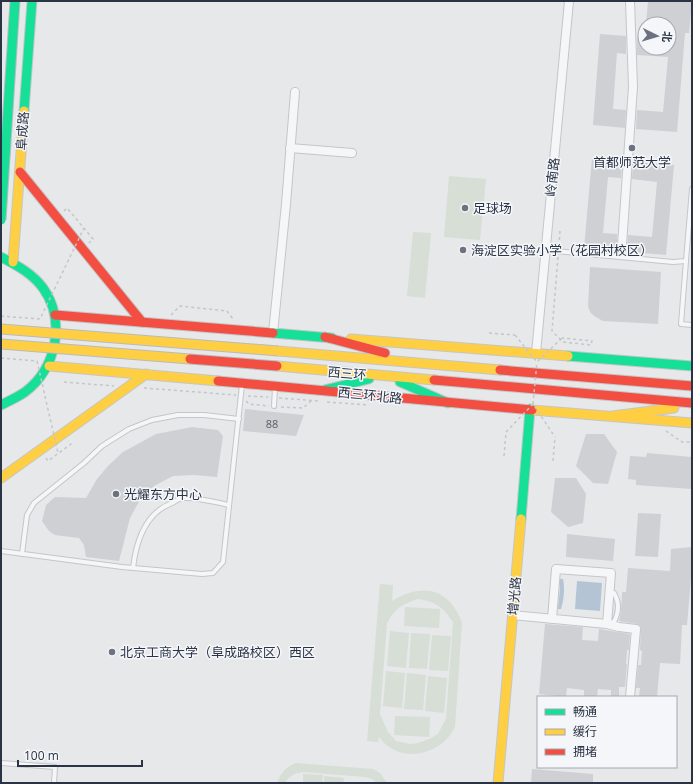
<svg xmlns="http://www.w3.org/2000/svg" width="693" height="784" viewBox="0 0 693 784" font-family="'Open Sans','Noto Sans SC',sans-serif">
  <rect width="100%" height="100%" fill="#e6e8ea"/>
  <g fill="#d6ded6" fill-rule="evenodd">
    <path d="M449,176L486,179L480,240L444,237Z"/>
    <path d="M413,232L431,233L425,298L407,296Z"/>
    <path d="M380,584L393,585L392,601C422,582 450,588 462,623L455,727C441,756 399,765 379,737L378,742L367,741ZM418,599C436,601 443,608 453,622L446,719L438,734L429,739L418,743L410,744L396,741L388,732L380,714L387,623C395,608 403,604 418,599Z"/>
    <path d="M405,607L440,609L439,628L404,626Z"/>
    <path d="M390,631L409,633L406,668L387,666Z"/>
    <path d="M411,633L430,634L427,669L409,668Z"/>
    <path d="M432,635L451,636L448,671L429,670Z"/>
    <path d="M386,671L405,673L402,708L383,706Z"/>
    <path d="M407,673L426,675L423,710L404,709Z"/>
    <path d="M428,676L447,678L444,713L425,711Z"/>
    <path d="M395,716L430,717L429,737L394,735Z"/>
    <path d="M296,763L373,769L380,773L387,783H377L372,779L365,777L303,772C295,773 289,776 285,783H277C281,772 286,767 296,763Z"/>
    <path d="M303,774L323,775L322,783H303Z"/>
    <path d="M324,776L344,778L343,783H324Z"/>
  </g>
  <g fill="#b4c4d5">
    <path d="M559,579H563C565,590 564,599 561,609H558L560,588Z"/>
    <path d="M577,581L602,583L600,611L575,609Z"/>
  </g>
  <g fill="#ced0d3">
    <path d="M648,1H692L689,33H685L677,132L636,129L637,110L663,112L668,57L637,55V37L645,38V48H669V24H646Z"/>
    <path d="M600,34L626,36V54L617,53L613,109L626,110L625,128L593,125Z"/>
    <path d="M592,158L622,161L621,178L608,177L603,233L617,234V247L621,250L627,248L628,235L652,237L657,182L632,179L633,162L674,165L666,255L584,248Z"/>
    <path d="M590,267L661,272L658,324L603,321L594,316L590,312L588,306Z"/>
    <path d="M245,409L304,415L296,436L243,431Z"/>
    <path d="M192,427L218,430L223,436L217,477L194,475L173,476L154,486L141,498L130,518L119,561L86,557L84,545L79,538L55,535L49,531L42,521L46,505L55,497L86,498L97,479L108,466L123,452L156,434Z"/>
    <path d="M586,434H604L617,452L608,484L593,483L576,466Z"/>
    <path d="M647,453L692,457L691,489L636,485V480L628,479L630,456L646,457Z"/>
    <path d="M555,478H576L586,494L583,523L568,527L551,512Z"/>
    <path d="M638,513L661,514L658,557L635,556Z"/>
    <path d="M567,534L615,539L613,561L566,557Z"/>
    <path d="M692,547V565L687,625H682L680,664L660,663L657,697H639L640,688H636L638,665H641L642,651L640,650L641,627L637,624L619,621L621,612L622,592H626L628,568L670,571L671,549Z"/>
    <path d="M545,624L583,627L582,640L598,641L599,629L630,634L629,650H627L626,664H627L625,687H619V697H611V690L598,689L597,697H584V690L567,688L566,697L539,694Z"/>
    <path d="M532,769L593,774V783H531Z"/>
  </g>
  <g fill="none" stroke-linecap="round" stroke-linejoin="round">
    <defs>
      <g id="lane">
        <path d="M545,250L673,262L686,261L692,189"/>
        <path d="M686,261L681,324L692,325"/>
        <path d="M274,406L275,388"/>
        <path d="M1,551L122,567L202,574L213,573L223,562L242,385"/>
        <path d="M22,554L27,515L34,503L84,463L102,446L129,429L152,420L178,415H204L239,419"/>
        <path d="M133,568C136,542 145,513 172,503C175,501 179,499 183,498C198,497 214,502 229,505"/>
        <path d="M609,623L614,622C619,612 620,603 614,593L609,591"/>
        <path d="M1,763L55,767L54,783"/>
      </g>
      <g id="street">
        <path d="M290,148L352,153"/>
        <path d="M622,245L633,87L630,1"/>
        <path d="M273,333L286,204L295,92"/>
        <path d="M536,353L569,1"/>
        <path d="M512,615L607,624L611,573L556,569L552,619"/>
        <path d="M607,624L619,627L636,629L630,697"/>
      </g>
      <g id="fast">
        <path d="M24,111L32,1"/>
        <path d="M1,257C16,265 32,273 43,288C66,320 57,368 25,392C18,397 9,401 1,405"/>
        <path d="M273,333L332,338"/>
        <path d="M568,356L692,366"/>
        <path d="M400,382L448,403"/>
        <path d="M324,390L369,379"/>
        <path d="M521,519L530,409"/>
      </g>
      <g id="slow">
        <path d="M13,262L24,111"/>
        <path d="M351,339L568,356"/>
        <path d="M278,351L500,370"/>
        <path d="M49,366L218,381"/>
        <path d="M277,366L434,380"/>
        <path d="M532,410L692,423"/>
        <path d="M613,416L674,408"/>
        <path d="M1,478L146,374"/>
        <path d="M498,783L521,519"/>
      </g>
      <g id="jam">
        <path d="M20,172L142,322"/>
        <path d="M55,315L273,333"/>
        <path d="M325,337L385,353"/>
        <path d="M500,370L692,386"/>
        <path d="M434,380L692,403"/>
        <path d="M218,381L532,410"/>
      </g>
    </defs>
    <use href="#lane" stroke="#c4c6c8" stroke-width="6"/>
    <use href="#street" stroke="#c4c6c8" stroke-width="10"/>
    <use href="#fast" stroke="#c4c6c8" stroke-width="11"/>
    <use href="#slow" stroke="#c4c6c8" stroke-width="11"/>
    <use href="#jam" stroke="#c4c6c8" stroke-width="11"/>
    <g stroke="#c5c6ca" stroke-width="1.5" stroke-dasharray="3 3" stroke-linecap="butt">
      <path d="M64,211L67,208L93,239L89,243"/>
      <path d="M559,246L560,230"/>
      <path d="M558,257L552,331L563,342L591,345L592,341L562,338"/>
      <path d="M1,309V316"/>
      <path d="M171,315L180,306L227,311L233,319"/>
      <path d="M489,333L515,335"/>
      <path d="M64,382L114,386"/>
      <path d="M144,388L236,395"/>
      <path d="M248,396L268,397"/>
      <path d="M279,398L319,401"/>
      <path d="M246,401L249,404L269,406"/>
      <path d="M327,402L369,405"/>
      <path d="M281,407L303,408L312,400"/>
      <path d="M666,431L682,442H692"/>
      <path d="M504,456L506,432"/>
      <path d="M46,458L48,461L71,444L68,441"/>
      <path d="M553,461L555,437"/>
    </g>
    <use href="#lane" stroke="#f5f6f7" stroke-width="4"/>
    <use href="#street" stroke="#f5f6f7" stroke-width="8"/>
    <use href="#fast" stroke="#16e098" stroke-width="9"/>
    <use href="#slow" stroke="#ffcf43" stroke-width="9"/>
    <use href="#jam" stroke="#f24e42" stroke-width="9"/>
    <defs>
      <path id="fast-bridge" d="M1,220L15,1"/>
      <g id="slow-bridge">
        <path d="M1,329L278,351"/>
        <path d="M1,344L190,359"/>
      </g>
      <path id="jam-bridge" d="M190,359L277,366"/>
    </defs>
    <use href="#fast-bridge" stroke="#b8bbbf" stroke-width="11" stroke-linecap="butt"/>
    <use href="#slow-bridge" stroke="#b8bbbf" stroke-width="11" stroke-linecap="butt"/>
    <use href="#jam-bridge" stroke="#b8bbbf" stroke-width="11" stroke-linecap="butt"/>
    <g stroke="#c5c6ca" stroke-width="1.5" stroke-dasharray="3 3" stroke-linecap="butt">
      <path d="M1,316L40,319L84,228"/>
      <path d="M515,335L537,362L562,338"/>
      <path d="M1,358L37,361L58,453"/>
      <path d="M533,404L537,362"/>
      <path d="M506,432L533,404L555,437"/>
    </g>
    <use href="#fast-bridge" stroke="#16e098" stroke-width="9"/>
    <use href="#slow-bridge" stroke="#ffcf43" stroke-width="9"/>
    <use href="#jam-bridge" stroke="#f24e42" stroke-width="9"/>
  </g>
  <g fill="#6c737f" stroke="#f4f6f9" stroke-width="1.5">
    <circle cx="632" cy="148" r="4"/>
    <circle cx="465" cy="208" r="4"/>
    <circle cx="463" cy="250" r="4"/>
    <circle cx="116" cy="494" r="4"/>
    <circle cx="112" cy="652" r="4"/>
  </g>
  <g text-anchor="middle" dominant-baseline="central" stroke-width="3" stroke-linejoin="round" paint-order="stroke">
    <g font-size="11" fill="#545c69">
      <text x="272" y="423">88</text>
    </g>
    <g font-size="13" fill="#2b3445" stroke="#f4f6f9">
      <text transform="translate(22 131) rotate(-86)">阜成路</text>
      <text transform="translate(552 177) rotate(-84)">岭南路</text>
      <text transform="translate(347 373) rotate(5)">西三环</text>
      <text transform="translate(370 395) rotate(6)">西三环北路</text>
      <text transform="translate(514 596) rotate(-85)">增光路</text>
    </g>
    <g font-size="13" fill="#2b3445" stroke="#f4f6f9" text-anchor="start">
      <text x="632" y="162" text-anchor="middle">首都师范大学</text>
      <text x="473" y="208">足球场</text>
      <text x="471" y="250">海淀区实验小学（花园村校区）</text>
      <text x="124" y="494">光耀东方中心</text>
      <text x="120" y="652">北京工商大学（阜成路校区）西区</text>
    </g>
  </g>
  <rect width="693" height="784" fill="none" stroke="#2b3445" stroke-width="4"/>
  <rect x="537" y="696" width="140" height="72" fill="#f4f6f9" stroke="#a4a8b1"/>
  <rect x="545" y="709" width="20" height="6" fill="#16e098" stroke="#a4a8b1"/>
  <text x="573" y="716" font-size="12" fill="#2b3445">畅通</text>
  <rect x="545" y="729" width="20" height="6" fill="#ffcf43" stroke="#a4a8b1"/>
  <text x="573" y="736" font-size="12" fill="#2b3445">缓行</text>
  <rect x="545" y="749" width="20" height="6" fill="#f24e42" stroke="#a4a8b1"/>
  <text x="573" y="756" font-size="12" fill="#2b3445">拥堵</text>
  <g transform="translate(657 36) rotate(95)"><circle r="19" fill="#f4f6f9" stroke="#a4a8b1"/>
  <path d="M0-3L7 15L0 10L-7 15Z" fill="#6c737f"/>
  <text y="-6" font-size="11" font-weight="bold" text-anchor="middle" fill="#2b3445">北</text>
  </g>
  <path d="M18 760v6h124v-6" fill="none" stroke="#2b3445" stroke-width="2"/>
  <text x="24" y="760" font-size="12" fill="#2b3445" stroke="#f4f6f9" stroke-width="3" paint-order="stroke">100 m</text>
</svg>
